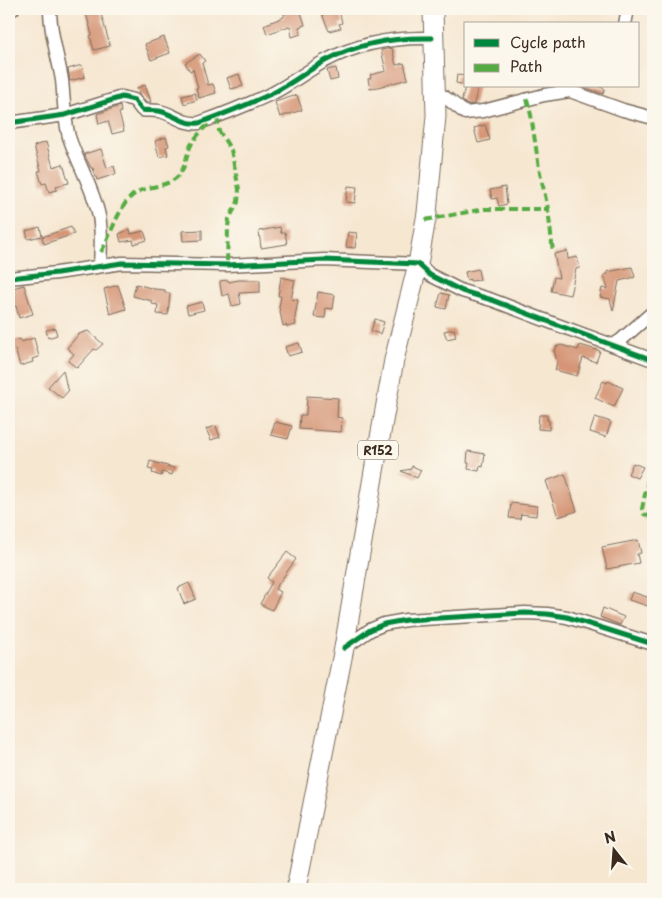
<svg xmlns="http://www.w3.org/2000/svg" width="662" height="898" viewBox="0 0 662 898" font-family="'Playpen Sans',sans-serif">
  <rect width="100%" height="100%" fill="#fbf7ec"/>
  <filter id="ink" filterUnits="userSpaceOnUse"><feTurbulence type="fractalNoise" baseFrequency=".02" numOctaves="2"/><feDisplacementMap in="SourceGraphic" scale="10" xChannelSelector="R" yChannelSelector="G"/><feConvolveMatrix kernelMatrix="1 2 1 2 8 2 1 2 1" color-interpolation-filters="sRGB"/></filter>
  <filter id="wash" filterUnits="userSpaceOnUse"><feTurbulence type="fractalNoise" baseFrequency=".0096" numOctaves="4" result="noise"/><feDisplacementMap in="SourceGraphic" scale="20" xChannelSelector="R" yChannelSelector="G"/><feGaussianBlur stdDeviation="1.12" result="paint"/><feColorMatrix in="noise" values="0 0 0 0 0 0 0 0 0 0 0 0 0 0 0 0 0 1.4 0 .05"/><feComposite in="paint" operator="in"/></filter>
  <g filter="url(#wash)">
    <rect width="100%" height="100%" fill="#f6e7d1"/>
    <g id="blocks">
      <g fill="#d59576">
        <path d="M300,9L305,25L299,27L301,34L292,37L290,26L267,34L264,25L284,17V14Z"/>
        <path d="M320,9H339L342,23L339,24L341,28L329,31Z"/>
        <path d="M100,10L110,46L94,50L90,36L92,35L86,13Z"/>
        <path d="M164,37L170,53L151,60L145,44Z"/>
        <path d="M392,48L396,65L404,63L408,79L370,89L368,79L371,78L370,75L386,71L381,50Z"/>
        <path d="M200,54L205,61L202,63L208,85L213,84L216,93L199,98L196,88H198L193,69L190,71L185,63Z"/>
        <path d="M82,65L85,77L70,81L68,69Z"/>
        <path d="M336,68L338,79L330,81L327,70Z"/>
        <path d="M239,74L243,86L231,89L227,78Z"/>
        <path d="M457,75L466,76V85L456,83Z"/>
        <path d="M145,85L151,102H146L139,94L137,88Z"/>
        <path d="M465,86H478L474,104L467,105L462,100Z"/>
        <path d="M581,86H598L605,89L603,94Z"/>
        <path d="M195,93L197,100L184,104L182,96Z"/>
        <path d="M297,95L302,110L280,117L275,102Z"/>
        <path d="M120,106L121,112L119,113L124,131L112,134L108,121L99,124L97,114Z"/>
        <path d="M485,125L490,140L478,143L474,128Z"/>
        <path d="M166,137L169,146L166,147L168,155L159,157L155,141Z"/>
        <path d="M46,142L53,167L63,164L69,183L56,186L57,190L49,192L46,183L42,184L38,171H41L34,146Z"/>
        <path d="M101,149L107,168L114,166L116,174L97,180L93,168H91L84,154Z"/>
        <path d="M348,186L357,187L355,203L346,202Z"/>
        <path d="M505,187L507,204L499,206L497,198L492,199L490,190Z"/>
        <path d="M40,227L42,236L28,239L26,231Z"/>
        <path d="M71,227L74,234L44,244L42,237Z"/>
        <path d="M280,227L281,233L285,232L287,244L261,248L259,231Z"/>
        <path d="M130,229L131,234L144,231L147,240L134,244L133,240L121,242L119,234Z"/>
        <path d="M202,230V240L183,241L182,231Z"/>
        <path d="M348,232L357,233L355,248L346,247Z"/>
        <path d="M567,251L568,259L577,257L580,268L576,269L570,295L551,291L554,277L559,278L554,254Z"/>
        <path d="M632,267L635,277L619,281L613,311L610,299L600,297L602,288L608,289L604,275L608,274L607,272Z"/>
        <path d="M478,269L480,280L470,281V279L467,280L465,272Z"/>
        <path d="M281,277L295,280L291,299L298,300L295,317L296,325L287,327L286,325L283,326L279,307L281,296H278Z"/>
        <path d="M228,280L229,282L239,280H260V292L239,293L241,304L232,306L229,294L222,296L220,284V281Z"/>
        <path d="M136,284L154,289L165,290V293H170L168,315L157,314L158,305L152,304V301L133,296Z"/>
        <path d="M24,285L33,314L19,318L16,306L9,308V289Z"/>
        <path d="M118,285L126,309L110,314L104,289Z"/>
        <path d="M318,292L335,295L333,309L326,308L325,318L314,317Z"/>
        <path d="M441,293L449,295L446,309L437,307Z"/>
        <path d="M202,302L204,310L188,314L186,306Z"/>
        <path d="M375,319L384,322L380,334L371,331Z"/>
        <path d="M55,328L57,335L48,338L46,330Z"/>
        <path d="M454,329L456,337L447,339L444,331Z"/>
        <path d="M88,331L103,344L96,350L94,349L77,368L68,361L74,354L67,348L79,334Z"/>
        <path d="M34,338L39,357L32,359L33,362L20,366L15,349L9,350V342L20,339L21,342Z"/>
        <path d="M299,343L302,352L288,356L285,347Z"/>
        <path d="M561,345L578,350L580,345L600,351L596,362L583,358L577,376L555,370L557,362L554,350L556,349V347Z"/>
        <path d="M63,370L67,388L69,390L62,398L48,387Z"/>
        <path d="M603,381L607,383L608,381L623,388L614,407L595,398Z"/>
        <path d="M307,396L338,398L337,417L342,418L341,432L299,429L300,415H306Z"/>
        <path d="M539,415H547V420H549V430L538,429Z"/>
        <path d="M595,417L611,422L606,437L590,432Z"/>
        <path d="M275,422L292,426L288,439L271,435Z"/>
        <path d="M216,426L220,437L211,440L206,429Z"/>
        <path d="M468,451L485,454L483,467L480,466L479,471L468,469L469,463H467Z"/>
        <path d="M150,461L174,468L172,475L162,472L161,476L152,473L153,470L148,469Z"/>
        <path d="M633,463L643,467L637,478L628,474Z"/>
        <path d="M412,466L421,470L417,478L401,471L411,469Z"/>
        <path d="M565,474L577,511L558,517L546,481Z"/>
        <path d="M511,503L537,506L536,516L521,514L520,519L509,518Z"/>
        <path d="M638,540L641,553L637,554L639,563L607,569L602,547Z"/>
        <path d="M287,552L296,559L275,589L281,592L272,610L260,604L272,582L267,578Z"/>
        <path d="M189,583L196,599L184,604L178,588Z"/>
        <path d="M632,592L650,598L648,606L629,600Z"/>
        <path d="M603,608L624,617L620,625L600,617Z"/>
      </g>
    </g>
  </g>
  <g filter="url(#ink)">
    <use href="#blocks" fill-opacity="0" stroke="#7c6c5d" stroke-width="1"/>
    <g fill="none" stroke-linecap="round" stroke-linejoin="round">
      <defs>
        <g id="street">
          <path d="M50,9C50,34 58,56 62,80C64,99 64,119 69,137C78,164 93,188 99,216C102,232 101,249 100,265"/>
          <path d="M9,10L13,9"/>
          <path d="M625,24L628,9"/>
          <path d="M435,91L449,100L465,113L483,111L544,95L570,91L623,110L653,118"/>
          <path d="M9,123L65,115L122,97L134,100L142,110C148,111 153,110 159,111C174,114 183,125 199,123C224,114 249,104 273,93C291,84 307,71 325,61C358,43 396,37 432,38"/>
          <path d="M9,278L57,273L122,263L227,265L324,260L418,264L430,275L462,291L492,300L555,324L653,360"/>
          <path d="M613,345L621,340L653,312"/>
          <path d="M344,648L370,630L384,624L406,620L525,613L547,614L567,617L653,644"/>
        </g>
        <path id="primary" d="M296,889L344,648L374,471L394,360L418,264L427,213L436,116L433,9"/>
      </defs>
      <use href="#street" stroke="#7c6c5d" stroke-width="15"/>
      <use href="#primary" stroke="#7c6c5d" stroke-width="21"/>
      <use href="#street" stroke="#fff" stroke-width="12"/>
      <use href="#primary" stroke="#fff" stroke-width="19"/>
      <g stroke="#55ab43" stroke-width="4" stroke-dasharray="8 4" stroke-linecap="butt">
        <path d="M527,99L531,115L539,168L548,209L553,252"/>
        <path d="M217,117L219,131L231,150L239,189L238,202L229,219L228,227L227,265"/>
        <path d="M425,220L484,209H548"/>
        <path d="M101,252C111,236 119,203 136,193C148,185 167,188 178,176C186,168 186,155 191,145C196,136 204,129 210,121"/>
        <path d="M653,455L642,509L644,514L653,518"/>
      </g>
      <defs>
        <g id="cycleway">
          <path d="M9,123L65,115L122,97L134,100L142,110C148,111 153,110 159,111C174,114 183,125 199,123C224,114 249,104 273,93C291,84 307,71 325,61C358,43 396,37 432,38"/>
          <path d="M9,278L57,273L122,263L227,265L324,260L418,264L430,275L462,291L492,300L555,324L653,360"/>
          <path d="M344,648L370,630L384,624L406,620L525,613L547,614L567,617L653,644"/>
        </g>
      </defs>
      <use href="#cycleway" stroke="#fbf7ec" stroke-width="8"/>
      <use href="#cycleway" stroke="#00873e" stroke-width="5"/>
    </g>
  </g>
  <g text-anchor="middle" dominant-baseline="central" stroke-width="5" stroke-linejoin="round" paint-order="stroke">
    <rect fill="#fbf7ec" stroke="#75685c" stroke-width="1" x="358" y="440.5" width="40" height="19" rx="4"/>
    <g font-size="12" font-weight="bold" fill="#3b2a1e">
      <text x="378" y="450">R152</text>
    </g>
  </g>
  <rect width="662" height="898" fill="none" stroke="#fbf7ec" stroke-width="30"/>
  <rect x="464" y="22" width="175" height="65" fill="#fbf7ec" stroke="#aea59a"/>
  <rect x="474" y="39" width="25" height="8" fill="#00873e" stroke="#aea59a"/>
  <text x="510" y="48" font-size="15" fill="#3b2a1e">Cycle path</text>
  <rect x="474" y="64" width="25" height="8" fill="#55ab43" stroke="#aea59a"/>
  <text x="510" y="72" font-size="15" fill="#3b2a1e">Path</text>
  <g transform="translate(614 850) rotate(343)" stroke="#fbf7ec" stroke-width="4" paint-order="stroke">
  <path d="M0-4L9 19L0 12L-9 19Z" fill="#3b2a1e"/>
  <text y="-8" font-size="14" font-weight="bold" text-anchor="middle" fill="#3b2a1e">N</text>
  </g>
</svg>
